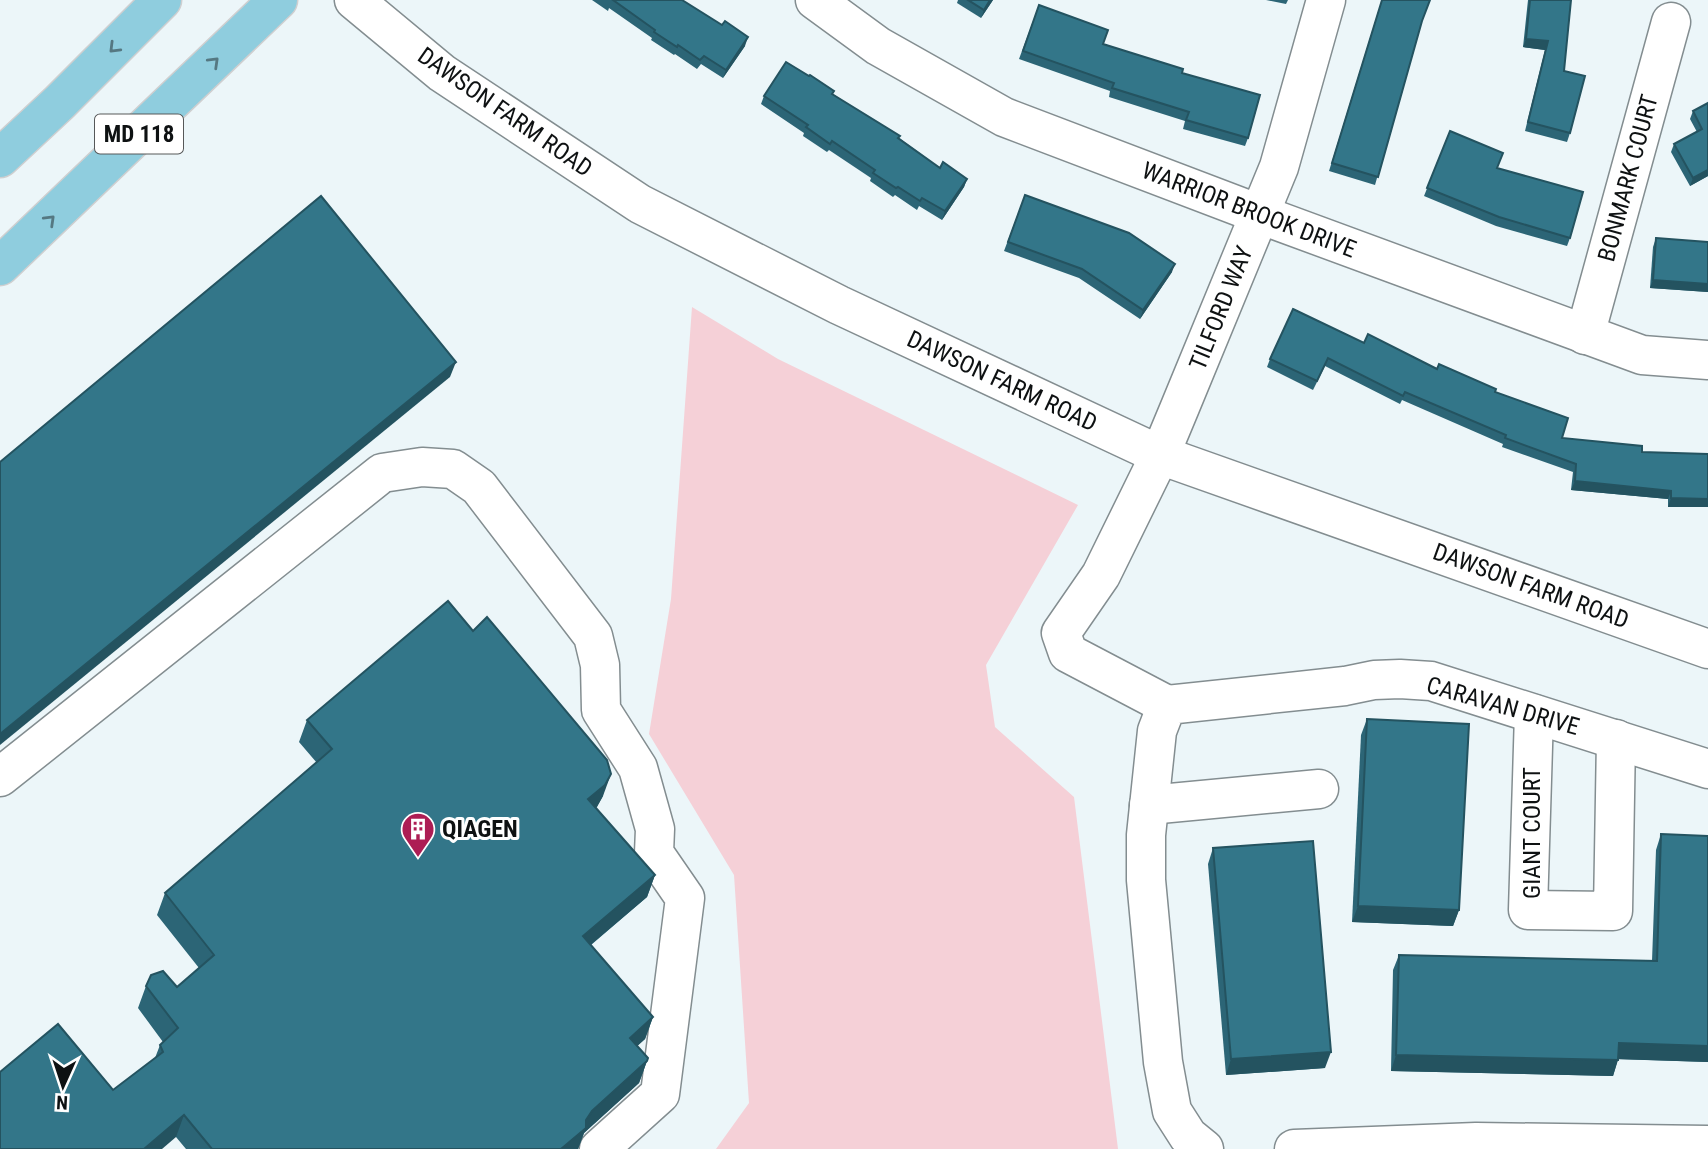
<svg xmlns="http://www.w3.org/2000/svg" width="1708" height="1149" viewBox="0 0 1708 1149" font-family="'Roboto Condensed',sans-serif">
  <rect width="100%" height="100%" fill="#ecf6f9"/>
  <path fill="#f5d0d7" d="M692,307L778,359L1078,505L986,665L995,727L1074,797L1118,1149H716L749,1103L734,875L649,734L671,599Z"/>
  <g fill="none" stroke-linecap="round" stroke-linejoin="round">
    <defs>
      <g id="minor">
        <path d="M354,0L442,73L640,204L839,305L1160,455L1708,649"/>
        <path d="M815,0L878,46L1004,117L1259,214L1642,355L1708,360"/>
        <path d="M1585,335L1671,22"/>
        <path d="M1167,705L1068,653L1061,633L1101,575L1160,455L1180,407L1279,167L1326,0"/>
        <path d="M1534,714L1528,910L1613,911L1616,739"/>
        <path d="M0,777L382,473L422,467L453,469L479,487L593,636L600,665L601,710L638,768L655,829L654,853L685,898L660,1094L599,1149"/>
        <path d="M1149,805L1319,789"/>
        <path d="M1204,1149L1188,1136L1172,1111L1163,1062L1146,880V835L1157,731L1167,705L1345,686L1374,680L1400,679L1431,681L1708,769"/>
        <path d="M1294,1149L1476,1142L1708,1145"/>
      </g>
      <g id="major">
        <path d="M0,158L60,102L162,0"/>
        <path d="M0,266L278,0"/>
      </g>
    </defs>
    <use href="#minor" stroke="#838d90" stroke-width="41"/>
    <use href="#major" stroke="#cfcfd0" stroke-width="41"/>
    <use href="#minor" stroke="#fff" stroke-width="38"/>
    <use href="#major" stroke="#8fcdde" stroke-width="38"/>
  </g>
  <g fill="#2c6576">
    <path d="M592,0H682L745,46L723,78L701,64L697,69L675,54L674,55L651,40L652,38L609,8L608,11Z"/>
    <path d="M958,0H993L981,18L957,3Z"/>
    <path d="M1266,0H1288L1286,4Z"/>
    <path d="M1528,0H1571L1564,71L1570,133L1567,142L1525,131L1545,50L1523,47Z"/>
    <path d="M1039,5L1103,44L1182,73L1248,138L1245,146L1183,129L1185,121L1109,97L1110,91L1019,59Z"/>
    <path d="M1378,12L1421,24L1375,185L1329,171Z"/>
    <path d="M834,91L833,94L899,138L940,168L967,179L964,187L942,220L919,206L917,210L895,195L893,197L870,181L871,178L829,150L827,152L803,136L804,133L761,104L764,96Z"/>
    <path d="M1708,103V176L1690,186L1671,152L1674,144L1697,132L1690,119L1693,111Z"/>
    <path d="M1450,131L1497,168L1570,238L1567,246L1496,226L1424,196Z"/>
    <path d="M1025,195L1172,272L1140,319L1079,278L1004,251Z"/>
    <path d="M1656,238L1708,242V292L1650,288L1653,247Z"/>
    <path d="M1364,343L1437,369L1495,392L1562,438L1642,452L1708,454V507H1668V499L1571,490L1573,472L1502,447L1503,444L1402,400L1400,404L1325,366L1313,390L1267,367L1270,359Z"/>
    <path d="M1367,719L1459,910L1453,926L1352,922L1361,735Z"/>
    <path d="M307,720L603,796L596,808L655,875L647,897L591,945L653,1017L645,1039L637,1046L647,1061L639,1083L584,1133L578,1149H186L176,1137L113,1090L155,1058L160,1045L163,1042L138,1008L146,986L177,987L199,968L157,915L165,893L317,763L299,742Z"/>
    <path d="M1661,834L1708,836V1062L1618,1059L1613,1076L1391,1071L1393,970L1399,955L1652,961L1656,850Z"/>
    <path d="M1213,848L1325,1068L1226,1075L1208,864Z"/>
  </g>
  <g fill="#245360">
    <path d="M990,0H993L981,18L984,10Z"/>
    <path d="M748,37L745,46L723,78L726,70Z"/>
    <path d="M1526,39L1548,41L1545,50L1523,47Z"/>
    <path d="M1708,170V176L1690,186L1693,178Z"/>
    <path d="M967,179L964,187L942,220L945,211Z"/>
    <path d="M1175,264L1172,272L1140,319L1143,310Z"/>
    <path d="M1653,280L1708,284V292L1650,288Z"/>
    <path d="M456,362L450,377L0,745V734Z"/>
    <path d="M1575,481L1671,491L1668,499L1571,490Z"/>
    <path d="M1671,498L1708,499V507H1668Z"/>
    <path d="M611,774L603,796L597,807L580,821L588,799Z"/>
    <path d="M655,875L647,897L575,958L583,936Z"/>
    <path d="M1358,906L1459,910L1453,926L1352,922Z"/>
    <path d="M653,1017L645,1039L622,1060L630,1038Z"/>
    <path d="M1619,1043L1708,1046V1062L1613,1059Z"/>
    <path d="M1331,1052L1325,1068L1226,1075L1231,1059Z"/>
    <path d="M1396,1055L1618,1060L1613,1076L1391,1071Z"/>
    <path d="M647,1061L639,1083L584,1133L578,1149H561L592,1111Z"/>
    <path d="M184,1115L176,1137L162,1149H144Z"/>
  </g>
  <g fill="#337689" stroke="#245360" stroke-width="2">
    <path d="M613,0H682L722,25L725,21L748,37L726,70L704,56L700,60L678,45L677,47L654,32L655,30Z"/>
    <path d="M968,0H990L984,10Z"/>
    <path d="M1382,0H1430L1422,21L1378,177L1332,163Z"/>
    <path d="M1530,0H1571L1564,71L1585,76L1570,133L1528,122L1548,41L1526,39Z"/>
    <path d="M1039,5L1108,30L1103,44L1183,69L1182,73L1260,95L1248,138L1186,120L1189,112L1112,88L1114,83L1023,51Z"/>
    <path d="M786,62L809,76L810,75L834,91L832,94L900,136L898,138L940,168L943,162L967,179L945,211L922,198L920,201L898,187L896,188L873,173L875,170L832,141L830,144L806,127L808,125L764,96Z"/>
    <path d="M1708,103V170L1693,178L1674,144L1702,129L1693,111Z"/>
    <path d="M1450,131L1503,153L1497,168L1583,192L1570,238L1499,217L1427,188Z"/>
    <path d="M1025,195L1129,233L1175,264L1143,310L1082,269L1008,242Z"/>
    <path d="M321,196L456,362L0,734V462Z"/>
    <path d="M1656,238L1708,242V284L1653,280Z"/>
    <path d="M1293,309L1364,343L1368,334L1437,369L1439,364L1496,389L1495,392L1568,418L1562,438L1642,446V452L1708,454V499L1671,498V491L1575,481L1576,464L1505,438L1506,435L1405,392L1403,396L1328,358L1317,381L1270,359Z"/>
    <path d="M448,601L473,631L487,617L607,760L611,774L605,785L588,799L655,875L583,936L653,1017L630,1038L648,1058L647,1061L592,1111L586,1120V1128L561,1149H212L184,1115L144,1149H0V1072L58,1024L113,1090L163,1052L160,1045L178,1028L146,986L151,975L163,971L177,987L214,955L165,893L332,749L307,720Z"/>
    <path d="M1367,719L1469,724L1459,910L1358,906Z"/>
    <path d="M1661,834L1708,836V1046L1619,1043L1618,1060L1396,1055L1399,955L1657,961Z"/>
    <path d="M1313,841L1331,1052L1231,1059L1213,848Z"/>
  </g>
  <defs><path id="oneway-chevron" d="M-2-3.5L2.5 0L-2 3.5" fill="none" stroke-width="1.6" stroke-linecap="round" stroke-linejoin="round" transform="scale(1.75)"/></defs>
  <g stroke="#557882">
    <use href="#oneway-chevron" transform="translate(114 48) rotate(135)"/>
    <use href="#oneway-chevron" transform="translate(214 62) rotate(-44)"/>
    <use href="#oneway-chevron" transform="translate(50 220) rotate(-44)"/>
  </g>
  <defs>
    <symbol id="building-pin" viewBox="-11 -11 22 30"><path d="M0 17L-7.5 6A9.5 9.5 0 1 1 7.5 6Z" fill="#ad1d54" stroke="#fff"/><path d="M-4-6H4V6H1V3H-1V6H-4ZM-2.5-4.3h1.7v1.8h-1.7ZM.8-4.3h1.7v1.8H.8ZM-2.5-1h1.7V.8h-1.7ZM.8-1h1.7V.8H.8Z" fill="#fff"/></symbol>
  </defs>
  <g fill-rule="evenodd">
    <use href="#building-pin" x="399" y="810" width="38" height="52"/>
  </g>
  <g text-anchor="middle" dominant-baseline="central" stroke-width="6" stroke-linejoin="round" paint-order="stroke">
    <rect fill="#fff" stroke="#565859" stroke-width="2" x="95" y="114.5" width="88" height="39" rx="5"/>
    <g font-size="23" font-weight="bold" fill="#0e1112">
      <text x="139" y="134">MD 118</text>
    </g>
    <g font-size="24" fill="#0e1112" stroke="#fff">
      <text transform="translate(505 112) rotate(35)">DAWSON FARM ROAD</text>
      <text transform="translate(1628 178) rotate(-75)">BONMARK COURT</text>
      <text transform="translate(1249 210) rotate(21)">WARRIOR BROOK DRIVE</text>
      <text transform="translate(1221 308) rotate(-68)">TILFORD WAY</text>
      <text transform="translate(1002 381) rotate(25)">DAWSON FARM ROAD</text>
      <text transform="translate(1531 586) rotate(20)">DAWSON FARM ROAD</text>
      <text transform="translate(1503 706) rotate(16)">CARAVAN DRIVE</text>
      <text transform="translate(1532 833) rotate(-90)">GIANT COURT</text>
    </g>
    <g font-size="24" font-weight="bold" fill="#0e1112" stroke="#fff" text-anchor="start">
      <text x="442" y="829">QIAGEN</text>
    </g>
  </g>
  <g transform="translate(63 1086) rotate(183)" stroke="#ffffff" stroke-width="5" paint-order="stroke">
  <path d="M0-5L12 26L0 18L-12 26Z" fill="#0e1112"/>
  <text y="-10" font-size="19" font-weight="bold" text-anchor="middle" fill="#0e1112">N</text>
  </g>
</svg>
